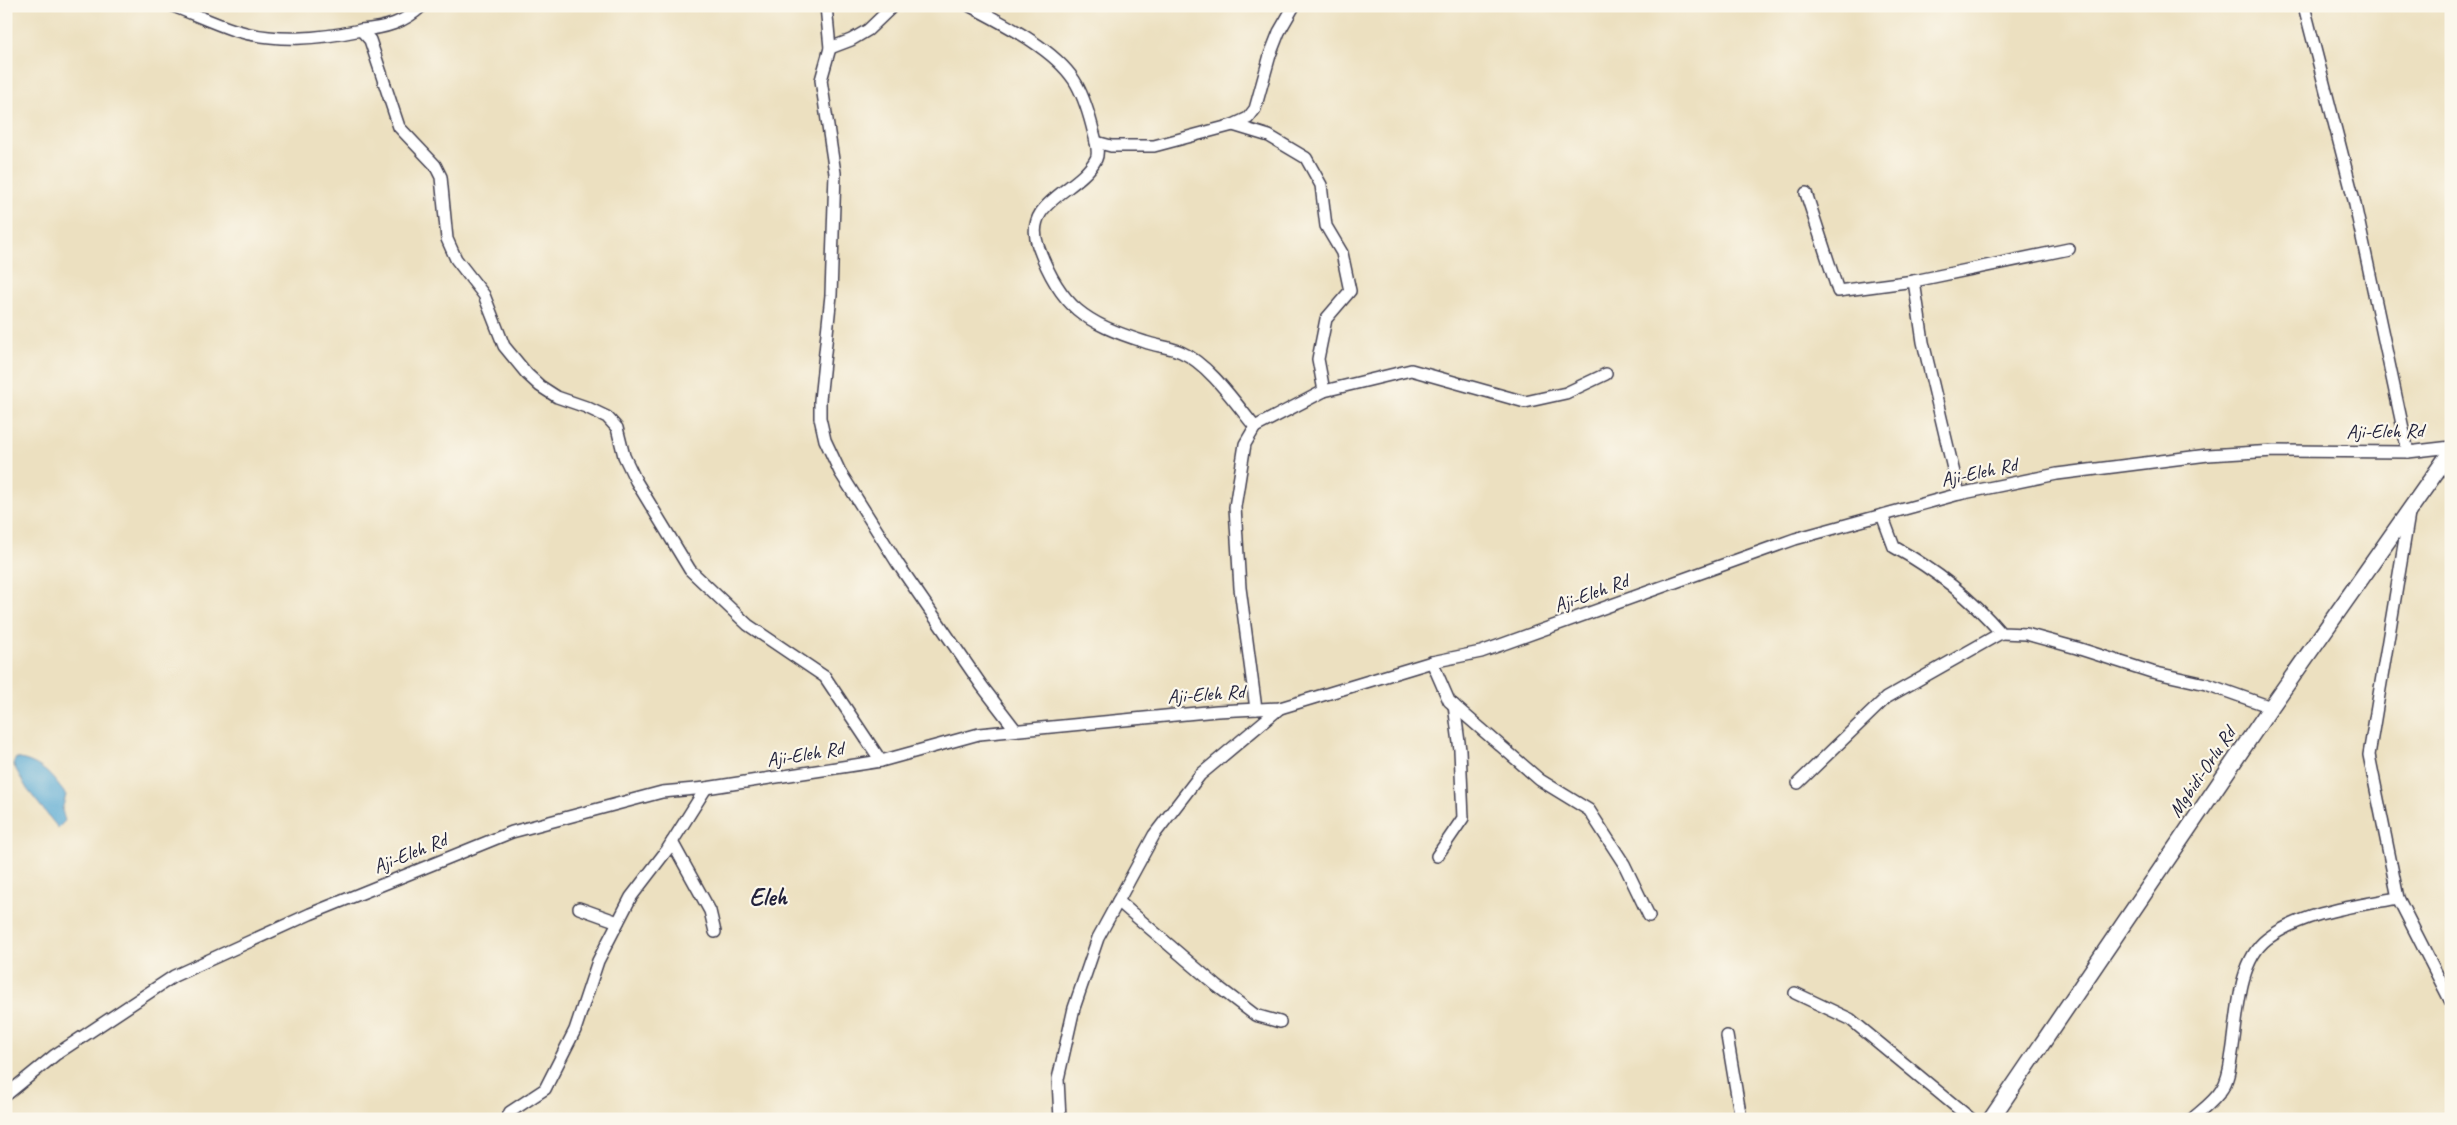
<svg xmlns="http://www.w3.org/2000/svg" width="2457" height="1125" viewBox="0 0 2457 1125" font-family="Caveat,sans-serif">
  <rect width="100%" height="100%" fill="#fbf7ec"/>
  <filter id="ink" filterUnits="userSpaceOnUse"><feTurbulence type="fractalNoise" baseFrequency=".02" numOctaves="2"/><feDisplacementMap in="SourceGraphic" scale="10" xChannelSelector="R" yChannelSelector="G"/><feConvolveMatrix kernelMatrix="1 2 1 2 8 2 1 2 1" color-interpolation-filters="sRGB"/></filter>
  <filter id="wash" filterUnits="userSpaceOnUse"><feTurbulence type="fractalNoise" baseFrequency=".0096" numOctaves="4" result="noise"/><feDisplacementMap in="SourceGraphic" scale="20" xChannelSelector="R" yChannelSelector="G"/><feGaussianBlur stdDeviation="1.12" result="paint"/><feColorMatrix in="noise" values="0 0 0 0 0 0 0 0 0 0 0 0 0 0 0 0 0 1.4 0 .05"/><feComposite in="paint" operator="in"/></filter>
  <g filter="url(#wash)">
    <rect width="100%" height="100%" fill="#ece0c0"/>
    <path fill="#57a8d2" stroke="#3c6586" d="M16,758C42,763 50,774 66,795L62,810L65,821L58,828L27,789L13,764Z"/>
  </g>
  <g filter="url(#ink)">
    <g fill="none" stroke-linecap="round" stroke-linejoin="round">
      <defs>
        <g id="minor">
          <path d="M173,6C194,14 213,23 234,30C276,43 319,39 361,30L370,40L399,127L435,165L441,177L447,239L456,259L484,295L504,346L527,374L540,386L557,397L586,407L607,417L617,428L624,456L636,481L690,570L748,625L825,677L881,761"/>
          <path d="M826,6L830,48L821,80L835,173L831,295L820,400V418L825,440L840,472L898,564L982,686L1015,729"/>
          <path d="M970,6C1004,24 1053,48 1074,80C1083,94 1088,111 1092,126C1094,135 1100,151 1096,159C1079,192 1022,201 1038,246C1060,307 1085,323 1145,342C1156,346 1170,347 1181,352C1209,364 1236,404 1255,427L1245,444L1235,507L1240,588L1256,709"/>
          <path d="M2304,6L2354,200L2408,452"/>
          <path d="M361,30C385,28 404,23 422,6"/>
          <path d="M830,48L851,40L868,30L893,6"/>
          <path d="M1233,125L1269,136L1306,158L1321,185L1326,226L1342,253L1350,291L1326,319L1318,359L1324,391L1255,427"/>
          <path d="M1096,142L1111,146H1154L1233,125L1248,118L1255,109L1270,55L1279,32L1294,6"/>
          <path d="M1806,193L1838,291L1914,281L2069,249"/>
          <path d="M1914,281L1923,342L1959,494"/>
          <path d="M1324,391L1411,370L1525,402L1566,393L1606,374"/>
          <path d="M2409,514L2369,755L2398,898L2451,1002"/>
          <path d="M1882,515L1894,547C1934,569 1971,598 2001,633L2026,634L2077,648L2152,672L2206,684L2271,707"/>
          <path d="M1432,662L1449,701L1540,780L1589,810L1624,864L1649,916"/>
          <path d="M1798,783L1886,698L2001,633"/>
          <path d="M672,842L710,911L715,932"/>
          <path d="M1437,856L1463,818L1460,750L1454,705"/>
          <path d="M1118,901L1217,986L1255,1015L1280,1022"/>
          <path d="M579,908L618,922"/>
          <path d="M1795,993L1850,1019L1971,1119"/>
          <path d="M1727,1036L1741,1119"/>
          <path d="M6,1095L55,1055L174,976L310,914L512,832L662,792L706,788L881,761L979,734L1217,711L1280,708L1432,662L1481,652L1795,539L1959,494L2057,474L2208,455L2274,451L2408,452L2451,447"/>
          <path d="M507,1119L510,1112L545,1089L575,1030L598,961L631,897L667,850L706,788"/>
          <path d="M1060,1119L1058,1079L1074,1008L1098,938L1154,835L1200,775L1280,708"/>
          <path d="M2192,1119C2202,1110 2215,1101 2222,1089C2229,1079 2230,1065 2232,1053C2238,1018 2237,962 2267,939C2303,912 2355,906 2398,898"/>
        </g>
        <path id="secondary" d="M1991,1119L2271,707L2451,451"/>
      </defs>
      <use href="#minor" stroke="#403e4f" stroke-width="14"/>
      <use href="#secondary" stroke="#403e4f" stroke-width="18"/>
      <use href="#minor" stroke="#fff" stroke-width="11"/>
      <use href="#secondary" stroke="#fff" stroke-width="15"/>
    </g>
  </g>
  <g text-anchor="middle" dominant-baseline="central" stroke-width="4.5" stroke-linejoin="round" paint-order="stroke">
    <g font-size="20" fill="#22223b" stroke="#fbf7ec">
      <text transform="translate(2385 431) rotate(-1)">Aji-Eleh Rd</text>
      <text transform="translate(1979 472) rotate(-12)">Aji-Eleh Rd</text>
      <text transform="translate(1591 593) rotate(-20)">Aji-Eleh Rd</text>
      <text transform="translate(1206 694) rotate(-4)">Aji-Eleh Rd</text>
      <text transform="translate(805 754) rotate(-9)">Aji-Eleh Rd</text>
      <text transform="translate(2202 772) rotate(-56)">Mgbidi-Orlu Rd</text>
      <text transform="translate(410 853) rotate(-22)">Aji-Eleh Rd</text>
    </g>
    <g font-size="25" font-weight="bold" fill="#22223b" stroke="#fbf7ec">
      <text x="768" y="897">Eleh</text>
    </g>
  </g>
  <rect width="2457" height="1125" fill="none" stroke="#fbf7ec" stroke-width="25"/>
</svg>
